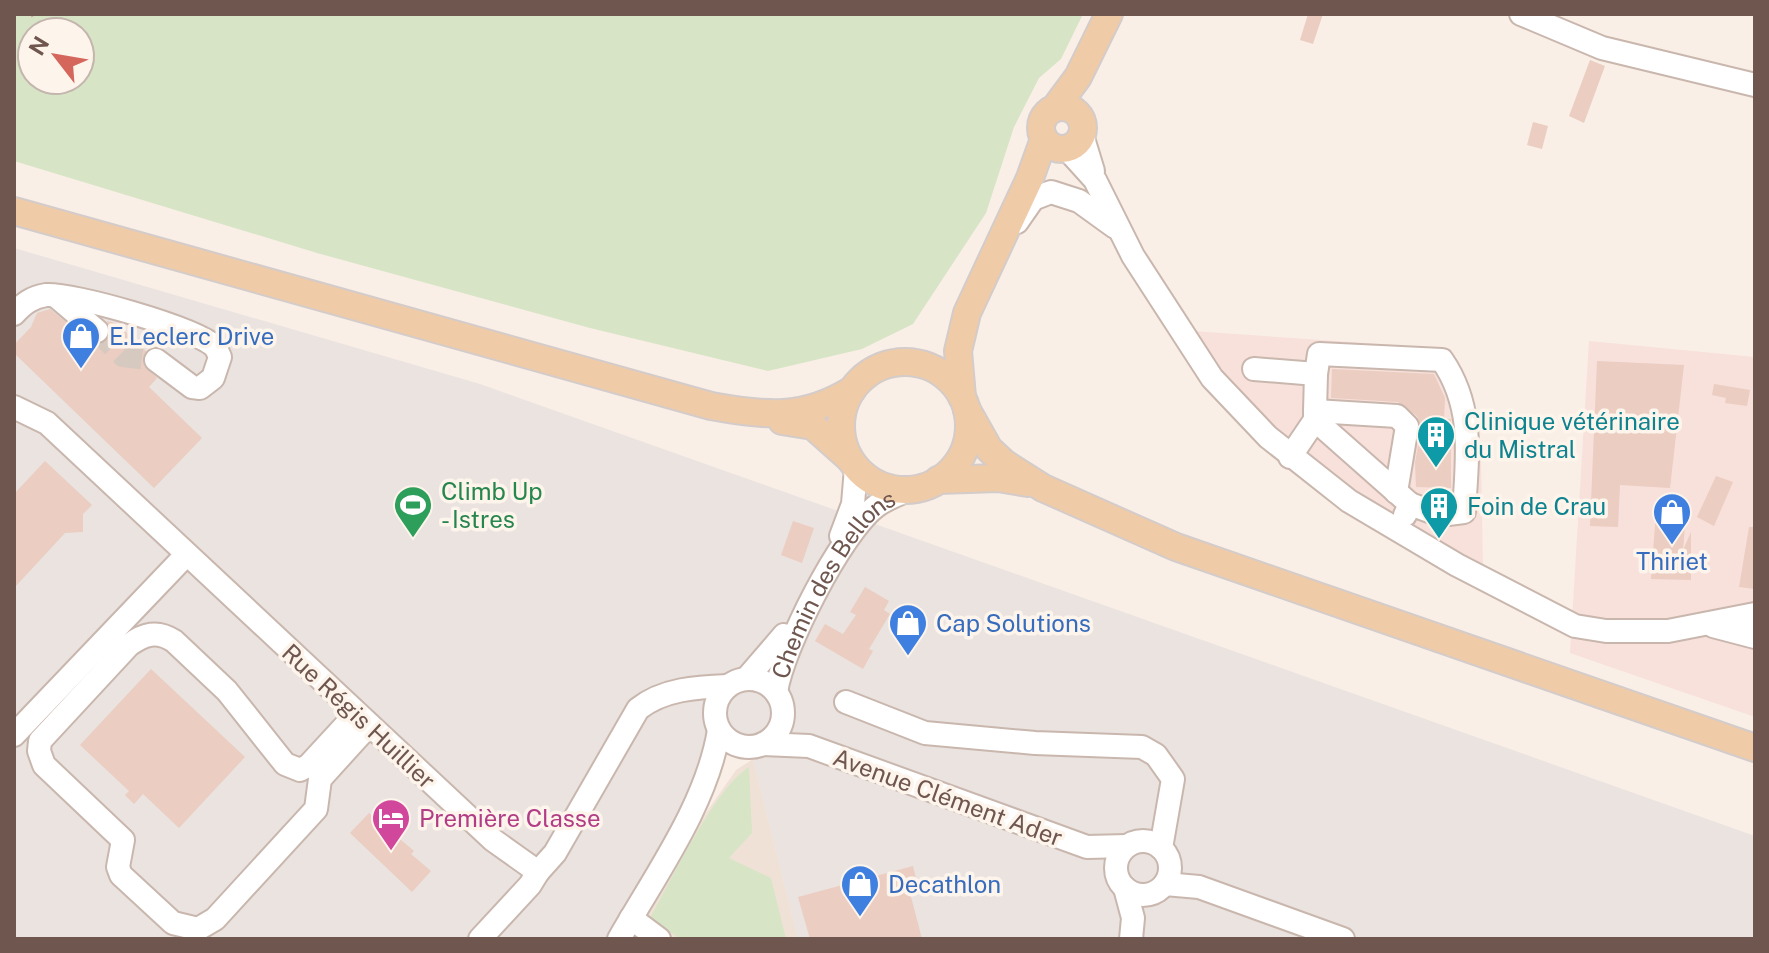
<svg xmlns="http://www.w3.org/2000/svg" width="1769" height="953" viewBox="0 0 1769 953" font-family="'Public Sans',sans-serif">
  <rect width="100%" height="100%" fill="#f9efe6"/>
  <path fill="#f0e1d6" d="M753,759L798,939H633L701,820L736,770Z"/>
  <g fill="#f8e0db">
    <path d="M1192,331L1451,349L1481,460L1483,567L1376,504L1306,455L1232,390Z"/>
    <path d="M1589,341L1755,357V717L1570,653Z"/>
  </g>
  <path fill="#eae3e0" d="M14,248L480,384L1755,836V939H798L753,759L713,749L610,939H14Z"/>
  <g fill="#d7e5c6" fill-rule="evenodd">
    <path d="M14,14H1083L1061,59L1039,78L1014,127L986,213L913,324L862,349L768,371L590,328L317,253L14,161ZM32,32H80V80H32Z"/>
    <path d="M749,767L752,833L729,858L771,878L786,939H680L650,918C672,879 714,789 749,767Z"/>
  </g>
  <g fill="#ebcdc1">
    <path d="M1308,14H1323L1313,44L1300,40Z"/>
    <path d="M1590,60L1605,66L1584,123L1569,116Z"/>
    <path d="M1533,122L1548,126L1542,149L1527,145Z"/>
    <path d="M50,309L94,345L108,339L111,333L107,321L116,323L146,351L144,366L157,378L149,387L202,438L154,488L14,353V345L31,327L37,313Z"/>
    <path d="M1597,361L1684,365L1670,488L1620,485L1618,527L1590,526Z"/>
    <path d="M1332,369L1434,374L1445,398L1444,419H1451V488L1416,487L1415,463L1421,428L1417,416L1398,402L1331,398Z"/>
    <path d="M1714,384L1750,390L1747,406L1725,403L1726,398L1712,395Z"/>
    <path d="M45,461L92,505L83,514V532L65,533L14,588V494Z"/>
    <path d="M1716,476L1733,482L1714,526L1697,517Z"/>
    <path d="M1656,512L1686,513L1683,550L1691,532V580L1651,579Z"/>
    <path d="M793,521L814,528L802,563L781,555Z"/>
    <path d="M1749,527H1755V589L1739,587Z"/>
    <path d="M865,587L889,601L884,610L890,614L869,649L873,651L863,669L815,641L825,624L843,634L856,615L850,612Z"/>
    <path d="M151,669L245,757L179,828L143,794L134,804L125,795L129,791L80,745Z"/>
    <path d="M369,813L414,851L411,854L431,871L412,892L350,833Z"/>
    <path d="M913,866L918,887L909,889L922,939H810L798,897Z"/>
  </g>
  <g fill="none" stroke-linecap="round" stroke-linejoin="round">
    <path stroke="#d6c9c0" stroke-width="22" stroke-dasharray="22 11" stroke-linecap="butt" d="M97,331L123,356L156,360"/>
    <defs>
      <g id="minor">
        <path d="M1521,14L1602,48L1755,85"/>
        <path d="M1082,135L1093,171"/>
        <path d="M1067,149L1095,180L1133,256L1212,378L1268,437L1349,501L1457,565L1575,626L1606,631H1668L1755,614"/>
        <path d="M1017,222L1033,199L1051,192L1079,201L1115,227"/>
        <path d="M57,297L97,331"/>
        <path d="M14,314C23,304 32,297 46,295C72,293 195,328 214,346C217,349 218,353 220,357L213,378L200,388L192,387L156,360"/>
        <path d="M1254,369L1316,374L1315,411"/>
        <path d="M1316,374L1319,354L1442,360C1475,408 1467,458 1464,512L1440,515L1410,504"/>
        <path d="M14,407L47,423L493,840L538,872L555,853L638,709C663,689 697,687 728,686"/>
        <path d="M1315,420V411L1397,416L1407,426L1396,492"/>
        <path d="M1290,457L1315,420L1410,504L1405,515"/>
        <path d="M841,536L853,504L856,468"/>
        <path d="M1713,626L1755,637"/>
        <path d="M747,678L784,635"/>
        <circle cx="749" cy="713" r="34"/>
        <path id="s1" d="M776,692C783,647 840,535 875,507C885,499 897,495 908,490"/>
        <path d="M846,702L925,733L1035,743L1142,747L1156,755L1173,779L1161,848"/>
        <path d="M356,714L309,765L300,770L285,764L227,691L174,641C157,630 144,634 129,645L40,741L39,751L44,765L123,840L118,867L121,875L173,923L198,929L215,919L316,809L320,779L369,725"/>
        <path d="M14,735L186,555"/>
        <path d="M763,744L809,746L1087,847L1127,846"/>
        <circle cx="1143" cy="868" r="27"/>
        <path d="M1165,884L1199,887L1343,939"/>
        <path d="M1125,888L1133,918L1131,939"/>
        <path d="M631,918L659,939"/>
        <path d="M480,939L530,885L538,872"/>
        <path d="M619,939C656,874 707,804 719,730"/>
      </g>
      <g id="major">
        <circle cx="1062" cy="128" r="21"/>
        <path d="M1055,108L1078,77L1109,14"/>
        <path d="M14,211L711,406C766,416 803,420 852,390"/>
        <circle cx="905" cy="426" r="64"/>
        <path d="M962,397L958,351L967,313L1030,178L1044,139"/>
        <path d="M967,410L989,449L1004,463L1043,488L1176,547L1755,748"/>
        <path d="M782,421L813,426L849,458"/>
        <path d="M938,480L998,478L1028,483"/>
      </g>
    </defs>
    <use href="#minor" stroke="#c9b7ae" stroke-width="26"/>
    <use href="#major" stroke="#d4ccca" stroke-width="30"/>
    <path stroke="#d0b0a5" stroke-width="3" stroke-dasharray="2 6" stroke-linecap="butt" d="M31,16L37,14"/>
    <use href="#minor" stroke="#fff" stroke-width="22"/>
    <use href="#major" stroke="#f0cba7" stroke-width="26"/>
  </g>
  <defs>
    <symbol id="shop-pin" viewBox="-11 -11 22 30"><path d="M0 17L-7.5 6A9.5 9.5 0 1 1 7.5 6Z" fill="#3f7fe0" stroke="#fdf4ec"/><path d="M-5-2.5h2.3a2.7 3.5 0 0 1 5.4 0H5L5.5 6h-11ZM-1.5-2.5h3a1.5 2.3 0 0 0-3 0Z" fill="#fff"/></symbol>
    <symbol id="building-pin" viewBox="-11 -11 22 30"><path d="M0 17L-7.5 6A9.5 9.5 0 1 1 7.5 6Z" fill="#0f9aa8" stroke="#fdf4ec"/><path d="M-4-6H4V6H1V3H-1V6H-4ZM-2.5-4.3h1.7v1.8h-1.7ZM.8-4.3h1.7v1.8H.8ZM-2.5-1h1.7V.8h-1.7ZM.8-1h1.7V.8H.8Z" fill="#fff"/></symbol>
    <symbol id="stadium-pin" viewBox="-11 -11 22 30"><path d="M0 17L-7.5 6A9.5 9.5 0 1 1 7.5 6Z" fill="#2e9e5b" stroke="#fdf4ec"/><path d="M0-5a6.5 5 0 1 0 0 10a6.5 5 0 1 0 0-10ZM-3.5-1.8h7v3.6h-7Z" fill="#fff"/></symbol>
    <symbol id="hotel-pin" viewBox="-11 -11 22 30"><path d="M0 17L-7.5 6A9.5 9.5 0 1 1 7.5 6Z" fill="#d1479c" stroke="#fdf4ec"/><path d="M-6-4.5h1.5V1H6V5H4.5V3h-9V5H-6ZM-4 0a1.8 1.8 0 1 1 3.6 0ZM.5 0V-2.5h3Q6-2.5 6 0Z" fill="#fff"/></symbol>
  </defs>
  <g fill-rule="evenodd">
    <use href="#shop-pin" x="59" y="314" width="44" height="60"/>
    <use href="#building-pin" x="1414" y="413" width="44" height="60"/>
    <use href="#stadium-pin" x="391" y="483" width="44" height="60"/>
    <use href="#building-pin" x="1417" y="484" width="44" height="60"/>
    <use href="#shop-pin" x="1650" y="490" width="44" height="60"/>
    <use href="#shop-pin" x="886" y="601" width="44" height="60"/>
    <use href="#hotel-pin" x="369" y="796" width="44" height="60"/>
    <use href="#shop-pin" x="838" y="862" width="44" height="60"/>
  </g>
  <g text-anchor="middle" dominant-baseline="central" stroke-width="7" stroke-linejoin="round" paint-order="stroke">
    <g font-size="24" fill="#366cbe" stroke="#fdf4ec" text-anchor="start">
      <text x="109" y="336">E.Leclerc Drive</text>
      <text x="1672" y="561" text-anchor="middle">Thiriet</text>
      <text x="936" y="623">Cap Solutions</text>
      <text x="888" y="884">Decathlon</text>
    </g>
    <g font-size="24" fill="#0d838f" stroke="#fdf4ec" text-anchor="start">
      <text x="1464" y="421">Clinique vétérinaire<tspan x="1464" dy="28">du Mistral</tspan></text>
      <text x="1467" y="506">Foin de Crau</text>
    </g>
    <g font-size="24" fill="#27864d" stroke="#fdf4ec" text-anchor="start">
      <text x="441" y="491">Climb Up<tspan x="441" dy="28">- Istres</tspan></text>
    </g>
    <g font-size="24" fill="#6f564e" stroke="#fdf4ec">
      <text stroke="none"><textPath href="#s1" startOffset="124">Chemin des Bellons</textPath></text>
      <text transform="translate(359 716) rotate(43)">Rue Régis Huillier</text>
      <text transform="translate(948 797) rotate(20)">Avenue Clément Ader</text>
    </g>
    <g font-size="24" fill="#b23c85" stroke="#fdf4ec" text-anchor="start">
      <text x="419" y="818">Première Classe</text>
    </g>
  </g>
  <rect width="1769" height="953" fill="none" stroke="#6f564e" stroke-width="32"/>
  <g transform="translate(56 56) rotate(301)"><circle r="38" fill="#fdf4ec" stroke="#c4b5ad" stroke-width="2"/>
  <path d="M0-6L14 30L0 20L-14 30Z" fill="#d4665b"/>
  <text y="-12" font-size="22" font-weight="bold" text-anchor="middle" fill="#6f564e">N</text>
  </g>
</svg>
